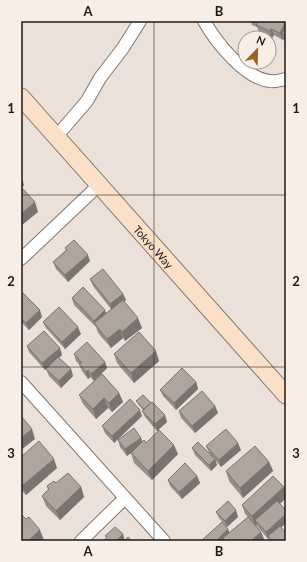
<svg xmlns="http://www.w3.org/2000/svg" width="307" height="562" viewBox="0 0 307 562" font-family="Lato,sans-serif">
  <rect width="100%" height="100%" fill="#ebe1d8"/>
  <g fill="none" stroke-linecap="round" stroke-linejoin="round">
    <defs>
      <g id="minor">
        <path d="M204,21C216,42 245,79 270,81C275,82 281,80 286,79"/>
        <path d="M56,137L87,101L100,78L123,48L140,21"/>
        <path d="M21,259L99,185"/>
        <path d="M21,382L164,541"/>
        <path d="M81,541L125,498"/>
      </g>
      <g id="secondary">
        <path id="s1" d="M21,97L286,395"/>
      </g>
    </defs>
    <use href="#minor" stroke="#80776f" stroke-width="14"/>
    <use href="#secondary" stroke="#80776f" stroke-width="19"/>
    <use href="#minor" stroke="#fff" stroke-width="12"/>
    <use href="#secondary" stroke="#f9e0c6" stroke-width="17"/>
  </g>
  <g fill="#968e87">
    <path d="M251,21H286V41L284,40V38L283,40L274,35L272,38L259,32L257,27L252,25Z"/>
    <path d="M65,248L90,261L68,282L56,269L53,262L66,250Z"/>
    <path d="M90,279L123,294L126,300L124,301L142,328L125,341L123,338L111,348L98,333L96,327L74,305L72,298L106,313L111,309L93,286Z"/>
    <path d="M21,291L42,317L29,330L21,322Z"/>
    <path d="M43,322L81,334L65,349L46,328Z"/>
    <path d="M27,346L62,355L59,358L71,369L73,376L61,388L49,376L46,369L51,364L45,370L29,352Z"/>
    <path d="M74,354L105,362L107,368L94,381L90,377L88,379L82,371L79,364L76,361Z"/>
    <path d="M114,354L159,361L134,383L117,363Z"/>
    <path d="M196,382L198,389L176,410L163,396L160,390Z"/>
    <path d="M119,393L123,402L112,412L108,408L96,419L83,404L79,395Z"/>
    <path d="M136,401L167,422L157,431L145,417L142,411L143,410L138,404Z"/>
    <path d="M215,406L218,413L195,433L181,418L179,411Z"/>
    <path d="M142,416L114,443L105,433L102,426Z"/>
    <path d="M141,438L142,442L178,454L152,480L134,463L131,453L127,456L120,447L118,440Z"/>
    <path d="M206,446L241,450L221,467L215,460L217,465L211,471L195,455L192,448L209,452Z"/>
    <path d="M21,457L57,468L26,495L21,490Z"/>
    <path d="M269,462L273,471L243,498L229,481L226,471Z"/>
    <path d="M197,476L200,483L182,499L170,486L168,480Z"/>
    <path d="M56,483L81,487L84,497L60,520L46,506L42,496L48,490L47,486Z"/>
    <path d="M284,487L286,493V498L280,504L286,510V523L281,528L286,541H270L269,538L268,539L258,527L257,525L256,526L261,532L264,539L261,541H201L230,532L248,517L245,514L242,505Z"/>
    <path d="M216,512L238,517L227,527L219,518Z"/>
  </g>
  <g fill="#7a746e">
    <path d="M286,21V32L282,34L284,38L283,40L280,33Z"/>
    <path d="M271,29L274,35L272,38L270,31Z"/>
    <path d="M21,176L24,185L21,188Z"/>
    <path d="M35,202L38,212L21,226V214Z"/>
    <path d="M88,255L90,261L68,282L65,275Z"/>
    <path d="M123,294L126,300L112,311L110,304Z"/>
    <path d="M40,310L42,317L29,330L26,323Z"/>
    <path d="M105,310L107,317L95,324L94,321Z"/>
    <path d="M138,318L142,328L125,341L122,332Z"/>
    <path d="M78,327L81,334L65,349L62,342Z"/>
    <path d="M120,329L123,338L111,348L107,339Z"/>
    <path d="M60,348L62,355L45,370L42,363Z"/>
    <path d="M156,351L159,361L134,383L131,373Z"/>
    <path d="M105,362L107,368L94,381L91,374Z"/>
    <path d="M71,369L73,376L61,388L59,381Z"/>
    <path d="M88,370L90,377L88,379L86,372Z"/>
    <path d="M196,382L198,389L176,410L174,403Z"/>
    <path d="M119,393L123,402L112,412L109,403Z"/>
    <path d="M104,398L108,408L96,419L93,409Z"/>
    <path d="M215,406L218,413L195,433L192,426Z"/>
    <path d="M140,410L142,416L114,443L112,436Z"/>
    <path d="M165,415L167,422L157,431L155,424Z"/>
    <path d="M32,429L35,439L21,450V438Z"/>
    <path d="M141,438L143,444L127,456L125,449Z"/>
    <path d="M238,443L241,450L221,467L219,460Z"/>
    <path d="M174,445L178,454L152,480L148,471Z"/>
    <path d="M54,459L57,468L26,495L22,486Z"/>
    <path d="M215,459L217,465L211,471L209,465Z"/>
    <path d="M269,462L273,471L243,498L240,488Z"/>
    <path d="M197,476L200,483L182,499L179,492Z"/>
    <path d="M81,487L84,497L60,520L56,511Z"/>
    <path d="M284,487L286,493V498L258,524L255,520L257,525L255,526L252,516Z"/>
    <path d="M236,510L238,517L227,527L225,521Z"/>
    <path d="M286,514V523L269,538L268,536L269,538L268,539L266,532Z"/>
    <path d="M228,529L231,536L223,538L224,541H216Z"/>
    <path d="M40,530L44,540L42,541H28Z"/>
    <path d="M261,532L264,539L261,541H251Z"/>
    <path d="M123,534L125,541H116Z"/>
  </g>
  <g fill="#afa59d" stroke="#7a746e">
    <path d="M256,21H286L280,33L271,29L270,31L256,25L258,22Z"/>
    <path d="M286,24V35L282,34Z"/>
    <path d="M22,188L35,202L21,214V189Z"/>
    <path d="M74,240L88,255L65,275L53,262L67,250L65,248Z"/>
    <path d="M103,269L123,294L110,304L90,279Z"/>
    <path d="M83,287L105,310L94,321L72,298Z"/>
    <path d="M21,291L40,310L26,323L21,318Z"/>
    <path d="M123,300L138,318L122,332L120,329L107,339L94,323Z"/>
    <path d="M59,307L78,327L62,342L43,322Z"/>
    <path d="M44,331L60,348L42,363L27,346Z"/>
    <path d="M139,332L156,351L131,373L114,354Z"/>
    <path d="M87,342L105,362L91,374L88,370L86,372L79,364L82,363L74,354Z"/>
    <path d="M58,357L71,369L59,381L46,369Z"/>
    <path d="M182,368L196,382L174,403L160,390Z"/>
    <path d="M102,374L119,393L109,403L104,398L93,409L79,395Z"/>
    <path d="M202,391L215,406L192,426L179,411Z"/>
    <path d="M143,395L151,403L144,409L136,401Z"/>
    <path d="M130,399L140,410L112,436L102,426Z"/>
    <path d="M152,402L165,415L155,424L142,411Z"/>
    <path d="M21,416L32,429L21,438Z"/>
    <path d="M134,428L141,438L125,449L118,440Z"/>
    <path d="M226,429L238,443L219,460L206,446Z"/>
    <path d="M159,430L174,445L148,471L131,453L144,440L146,443Z"/>
    <path d="M39,441L54,459L22,486L21,484V457Z"/>
    <path d="M198,442L215,459L209,465L192,448Z"/>
    <path d="M255,446L269,462L240,488L226,471Z"/>
    <path d="M185,463L197,476L179,492L168,480Z"/>
    <path d="M68,473L81,487L56,511L42,496L49,489L47,486L54,481L56,483Z"/>
    <path d="M273,476L284,487L252,516L242,505Z"/>
    <path d="M228,501L236,510L225,521L216,512Z"/>
    <path d="M277,501L286,510V514L266,532L255,520Z"/>
    <path d="M21,514L26,519L29,517L40,530L28,541H21Z"/>
    <path d="M248,517L261,532L251,541H226L223,538Z"/>
    <path d="M222,522L228,529L216,541H201Z"/>
    <path d="M280,526L286,533V541H272L268,536Z"/>
    <path d="M115,527L123,534L116,541H103L107,537L105,536Z"/>
    <path d="M128,537L132,541H124Z"/>
  </g>
  <path fill="none" stroke="#1e1a17" stroke-width="1" stroke-opacity="0.55" d="M154,21V541M21,195H286M21,367H286"/>
  <g text-anchor="middle" dominant-baseline="central" stroke-width="4" stroke-linejoin="round" paint-order="stroke">
    <g font-size="11" fill="#1e1a17" stroke="#f8eee5">
      <text stroke="none"><textPath href="#s1" startOffset="200">Tokyo Way</textPath></text>
    </g>
  </g>
  <rect width="307" height="562" fill="none" stroke="#f8eee5" stroke-width="44"/>
  <g transform="translate(257 50) rotate(23)"><circle r="19" fill="#f8eee5" stroke="#a19993"/>
  <path d="M0-3L7 15L0 10L-7 15Z" fill="#9d6124"/>
  <text y="-6" font-size="11" font-weight="bold" text-anchor="middle" fill="#1e1a17">N</text>
  </g>
  <rect x="22" y="22" width="263" height="518" fill="none" stroke="#1e1a17" stroke-width="1.5"/>
  <g font-size="13" text-anchor="middle" font-weight="bold" fill="#1e1a17">
    <text x="88" y="16">A</text>
    <text x="219" y="16">B</text>
    <text x="11" y="113">1</text>
    <text x="296" y="113">1</text>
    <text x="11" y="286">2</text>
    <text x="296" y="286">2</text>
    <text x="11" y="458">3</text>
    <text x="296" y="458">3</text>
    <text x="88" y="556">A</text>
    <text x="219" y="556">B</text>
  </g>
</svg>
